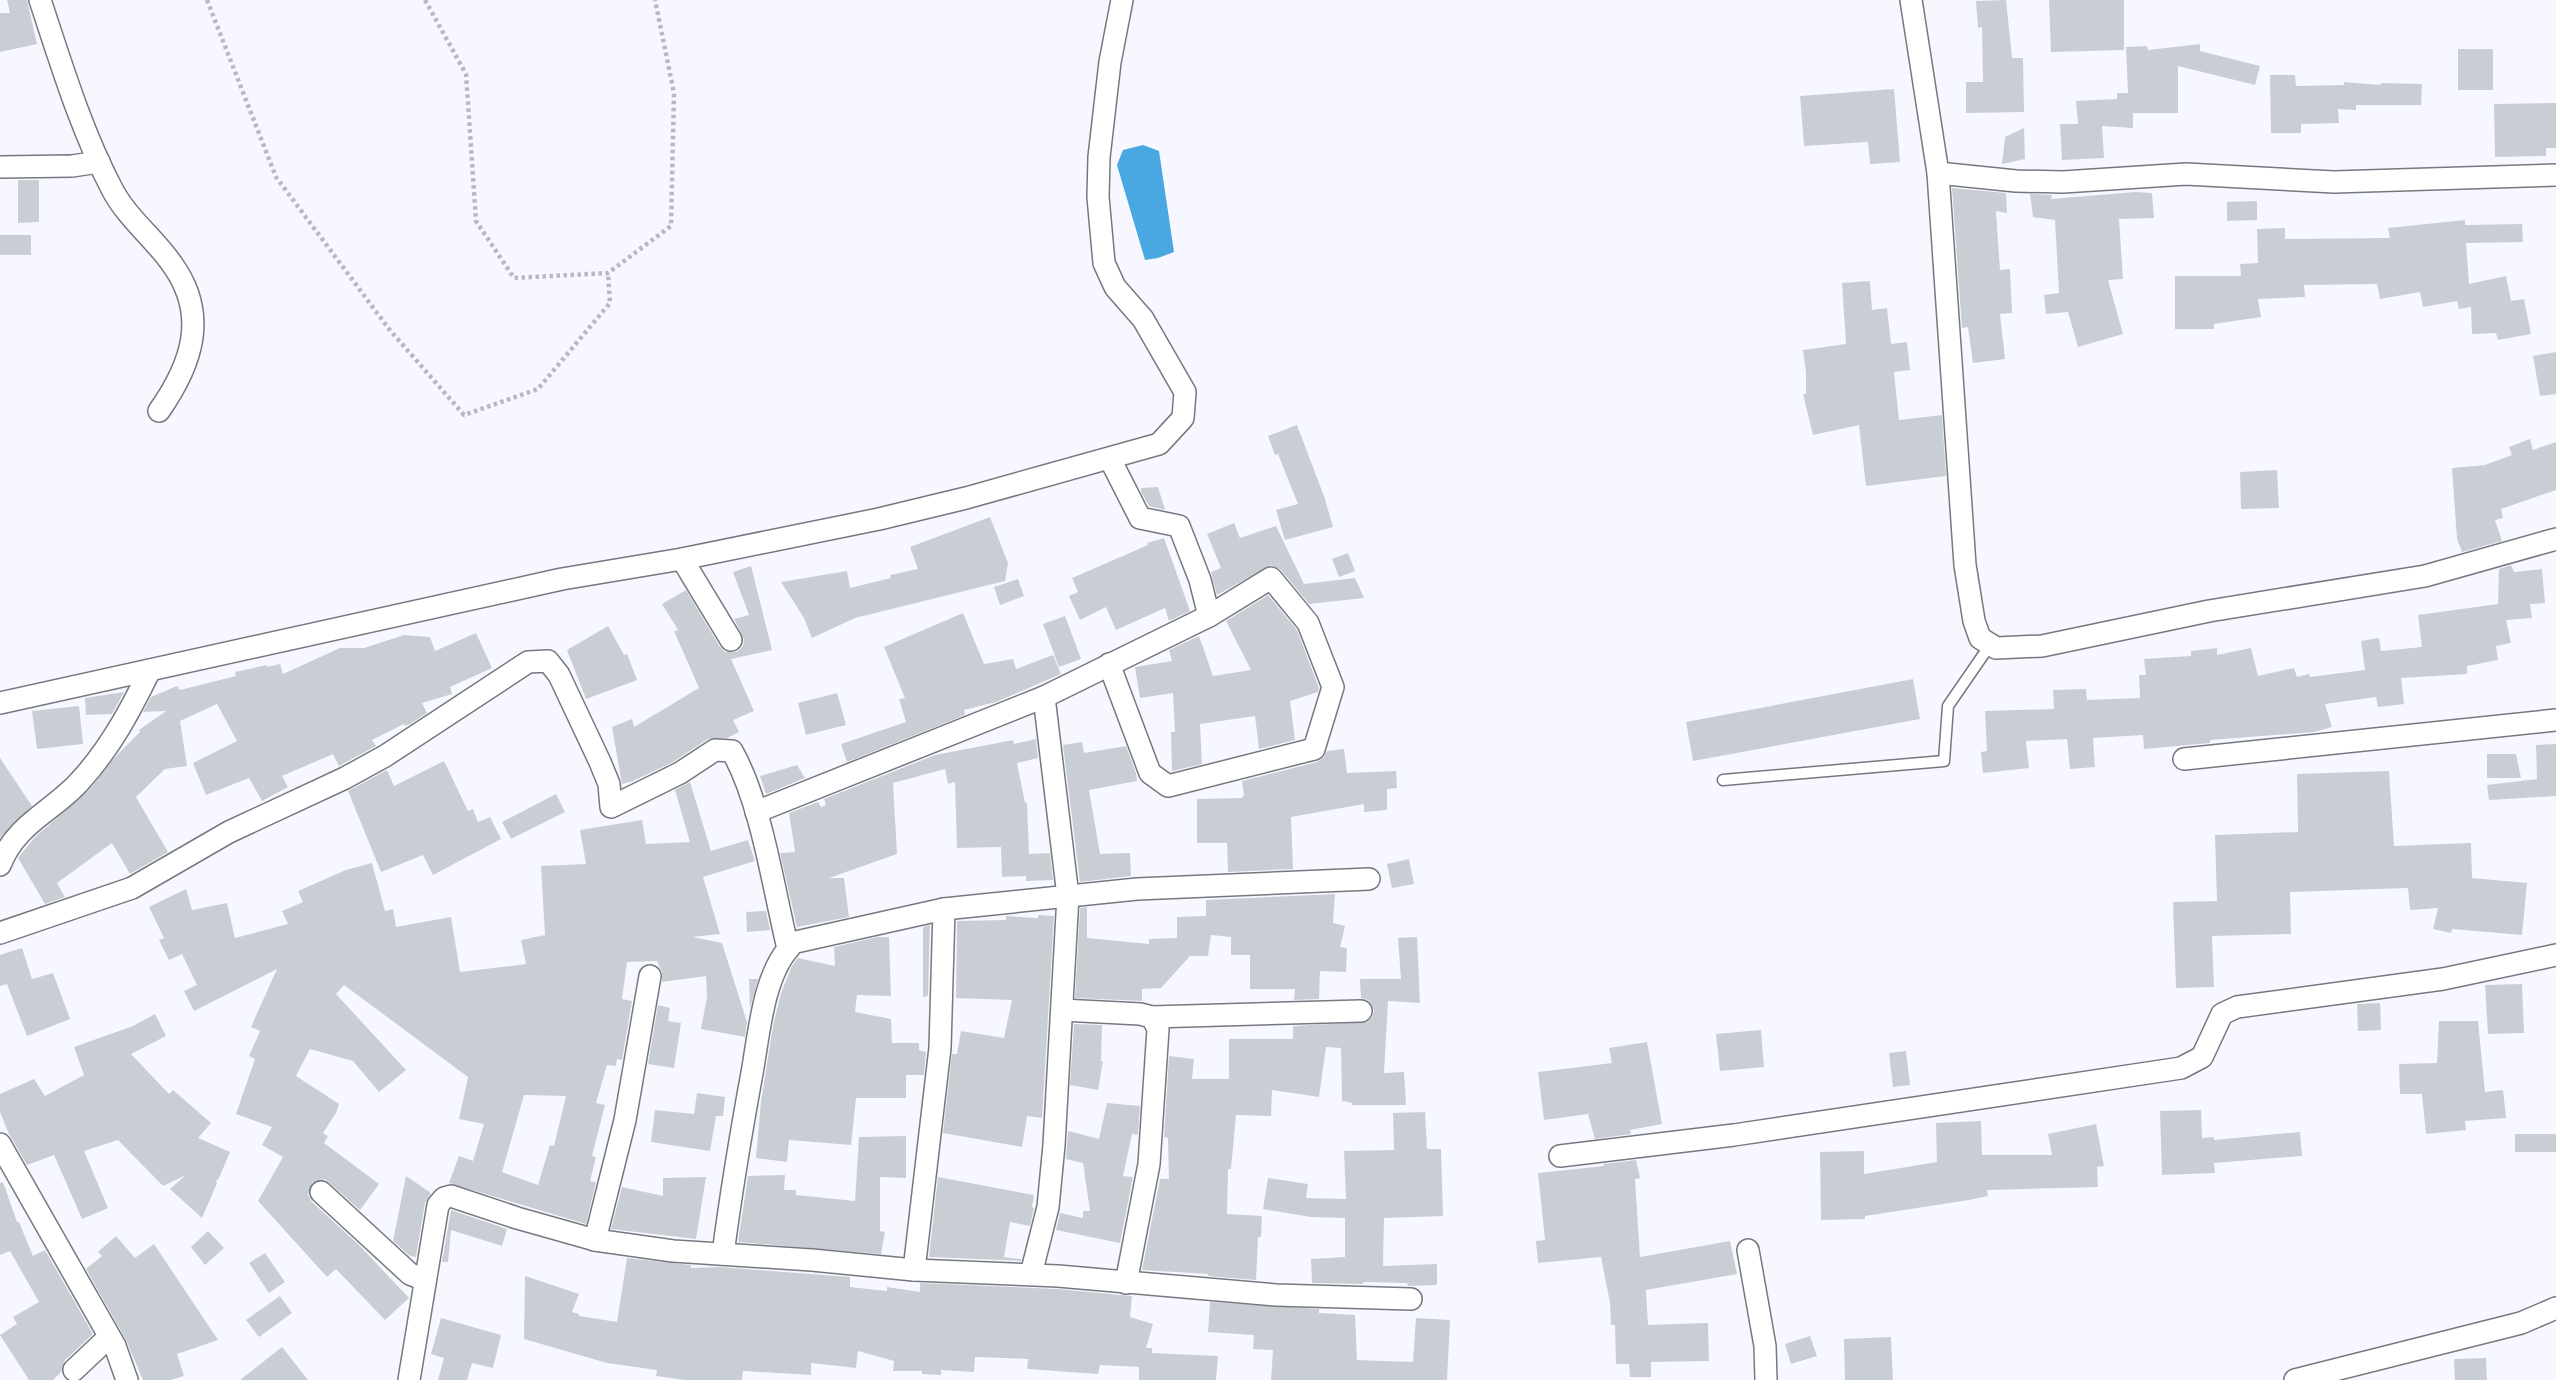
<svg xmlns="http://www.w3.org/2000/svg" width="2556" height="1380" viewBox="0 0 2556 1380" font-family="Rubik,sans-serif">
  <rect width="100%" height="100%" fill="#f7f8ff"/>
  <path fill="#49a7e1" d="M1143,145L1159,151L1174,252L1158,258L1145,260L1117,165L1123,150Z"/>
  <g fill="#c9ced5" fill-rule="evenodd">
    <path d="M7,0H27L37,44L0,52V13H10Z"/>
    <path d="M2006,0L2012,58H2023L2024,112L1966,113V82H1983L1982,27L1978,28L1976,1Z"/>
    <path d="M2049,0H2124V50L2051,52Z"/>
    <path d="M2200,44V51L2260,66L2255,85L2178,66V113H2133V128L2102,126L2104,158L2062,160L2060,124H2078L2076,101L2117,99V93H2128L2126,47L2147,46L2148,50Z"/>
    <rect x="2458" y="49" width="35" height="41"/>
    <path d="M2270,75H2295L2296,86L2344,85V82L2381,85V83L2422,84L2421,105H2356V110L2338,109L2339,123L2301,124V133H2271Z"/>
    <path d="M1894,89L1900,162L1870,164L1868,142L1804,146L1800,96Z"/>
    <path d="M2556,103V148H2546V156L2495,157L2494,104Z"/>
    <path d="M2024,128L2025,159L2002,164L2005,137Z"/>
    <path d="M18,180H39V222L18,223Z"/>
    <path d="M1952,188L2006,193L2007,213L1996,211L2000,270L2010,269L2012,313L2000,314L2005,359L1973,363L1968,327L1962,328Z"/>
    <path d="M2135,192L2152,193L2154,218L2119,219L2123,279L2108,280L2123,334L2078,347L2068,312L2046,314L2044,295L2059,293L2055,220L2033,217L2030,194L2052,195L2051,199Z"/>
    <path d="M2257,201V220L2227,221V202Z"/>
    <path d="M2465,220V225L2522,224L2523,242L2466,243L2469,284L2506,276L2511,301L2524,299L2531,334L2498,340L2496,333L2472,334L2471,307L2459,309L2457,301L2423,307L2420,292L2380,299L2377,284L2304,285L2305,297L2258,299L2261,317L2214,324V329H2175V276H2241L2240,264L2258,263L2257,229L2285,228V239L2390,238L2388,228Z"/>
    <rect x="0" y="235" width="31" height="20"/>
    <path d="M1870,281L1872,310L1887,308L1891,344L1907,342L1910,370L1894,372L1899,420L1942,415L1946,476L1866,486L1859,425L1813,435L1803,394H1806V372L1803,350L1846,344L1842,283Z"/>
    <path d="M2556,352V394L2540,396L2533,356Z"/>
    <path d="M1297,425L1325,499L1333,527L1285,540L1276,510L1298,504L1278,454L1275,455L1268,436Z"/>
    <path d="M2530,439L2533,450L2556,442V490L2501,509L2503,518L2495,520L2502,541L2462,552L2457,539L2452,468L2485,465L2512,455L2509,447Z"/>
    <path d="M2277,470L2279,508L2241,509L2240,472Z"/>
    <path d="M1158,487L1165,510L1149,506L1141,492V488Z"/>
    <path d="M990,517L1008,563L1005,581L855,618L812,638L804,618L781,582L847,571L850,588L891,578L890,575L918,569L910,547Z"/>
    <path d="M1234,523L1240,538L1276,526L1304,584L1355,578L1364,598L1309,604L1281,570L1271,565L1217,595L1211,572L1221,568L1207,534Z"/>
    <path d="M1164,538L1190,611L1169,621L1165,608L1116,630L1106,607L1080,620L1069,596L1078,592L1072,578L1148,545L1147,543Z"/>
    <path d="M1348,553L1355,571L1339,577L1332,559Z"/>
    <path d="M2511,565L2514,572L2542,569L2545,603L2530,604L2532,618L2506,620L2511,643L2496,646L2498,660L2467,666V674L2401,678L2404,704L2378,707L2376,697L2325,704L2332,727L2314,732L2210,740V743L2144,749L2143,735L2093,738L2095,767L2070,769L2067,739L2026,741L2029,768L1983,773L1981,752L1987,751L1985,711L2054,709L2053,690L2086,689L2087,700L2140,698L2139,675H2146L2144,659L2191,656V651L2217,648V655L2251,648L2258,676L2294,668L2297,677L2309,674L2310,677L2365,670L2361,641L2379,638L2381,651L2422,647L2418,615L2498,604L2499,569Z"/>
    <path d="M751,566L772,650L731,659L754,711L733,720L739,732L727,738L708,739L673,762L633,781L622,784L612,727L632,719L634,727L699,688L674,631L678,630L662,604L686,590L720,647L725,652H737L743,646L744,639L734,619L749,615L733,572Z"/>
    <path d="M1018,579L1024,596L1000,605L994,587Z"/>
    <path d="M1268,595L1297,630L1319,688L1318,692L1290,701L1295,740L1259,749L1255,716L1200,724L1202,764L1172,771L1171,732H1175L1173,693L1140,698L1135,667L1172,661L1169,650L1199,636L1213,676L1251,670L1226,621Z"/>
    <path d="M963,613L984,664L1013,659L1016,669L1053,655L1061,674L996,702L964,710L965,715L847,762L841,744L906,722L899,699L905,698L884,647Z"/>
    <path d="M1065,616L1081,659L1059,667L1043,624Z"/>
    <path d="M608,626L624,655L627,654L637,680L586,699L567,650Z"/>
    <path d="M476,633L492,668L450,687L452,694L422,703L427,713L410,724L405,726L404,724L372,740L376,746L339,766L333,754L282,776L288,787L262,801L249,778L206,795L193,763L237,741L217,704L180,721L187,766L165,769L136,797L168,852L130,874L112,843L57,883L65,897L45,904L18,858L35,837L90,789L117,755L140,732L139,730L166,711L143,712L151,697L177,686L180,690L236,676L235,672L267,665V667L280,664L283,674L340,648H364L404,635L430,637L435,651Z"/>
    <path d="M1913,679L1920,719L1693,761L1686,722Z"/>
    <path d="M124,692L112,714L86,715L85,698Z"/>
    <path d="M837,693L846,725L806,735L798,703Z"/>
    <path d="M79,706L83,744L37,749L32,711Z"/>
    <path d="M1036,739L1038,758L1017,763L1025,803L1027,802L1029,854L1050,853L1053,880L1026,881V876L1002,877L1001,847L957,848L955,782L948,784L945,769L893,783L897,854L829,878H844L849,917L797,927L780,853L795,852L789,813L818,802L821,807L826,805L824,799L935,755L1013,740L1014,744Z"/>
    <path d="M1082,742L1084,753L1126,746L1136,773L1137,781L1089,790L1100,854L1130,853L1131,876L1080,882L1063,745Z"/>
    <path d="M2556,744V796L2489,800L2487,785L2537,779L2536,745Z"/>
    <path d="M1344,749L1347,773L1396,771L1397,788L1387,789V810L1364,812V804L1291,817L1293,869L1228,872L1227,843H1197V799L1242,798L1244,795L1242,781L1317,762L1323,758L1327,751Z"/>
    <path d="M2487,754H2516L2521,778H2487Z"/>
    <path d="M0,758L32,806L0,838Z"/>
    <path d="M444,761L468,811L473,809L478,822L490,817L501,839L433,875L423,855L381,872L348,791L387,770L394,786Z"/>
    <path d="M797,765L805,778L766,794L760,776Z"/>
    <path d="M2389,771L2394,846L2471,843L2472,878L2527,883L2522,935L2452,929L2451,933L2433,929L2438,908L2410,910L2408,888L2290,892L2291,934L2212,936L2214,987L2176,988L2173,902L2217,901L2215,835L2298,832L2297,774Z"/>
    <path d="M690,782L711,851L748,840L755,861L703,877L720,934L692,937L722,943L747,1022L745,1037L701,1029L707,997L706,976L662,982V972L657,961L627,962L622,999L632,1001L622,1060L617,1059L616,1066L607,1065L596,1103L605,1105L592,1156L596,1157L590,1181L596,1182L586,1224L449,1183L459,1156L473,1161L484,1124L459,1119L468,1077L344,985L336,994L406,1070L379,1092L353,1061L310,1049L296,1076L339,1104L336,1113L323,1133L328,1136L324,1143L379,1184L360,1210L325,1179L312,1183L308,1195L312,1202L360,1246L409,1298L385,1320L336,1269L327,1277L258,1201L283,1157L262,1145L272,1127L236,1114L255,1059L249,1056L260,1031L251,1027L277,969L194,1011L184,991L197,985L182,954L169,960L159,940L164,938L149,907L186,889L192,910L227,903L235,938L288,924L282,911L303,902L298,891L346,870L372,863L385,911L393,909L396,927L451,917L460,972L526,964L521,940L545,935L541,866L586,864L580,830L642,820L646,844L690,842L675,790ZM524,1095L566,1096L554,1146L550,1145L538,1185L502,1172Z"/>
    <path d="M556,794L565,812L511,839L502,822Z"/>
    <path d="M1409,859L1414,884L1392,888L1387,864Z"/>
    <path d="M1335,894L1333,923L1345,926L1340,947L1347,948L1346,972L1320,971L1319,999L1294,1000L1295,989H1250V955H1231V937L1211,935L1208,956H1190L1161,988L1142,989V1001L1075,998L1080,908L1087,907V938L1149,944V939L1177,938V917L1206,916V900Z"/>
    <path d="M766,911L770,930L747,932L746,912Z"/>
    <path d="M1038,915L1054,916L1042,1118L1027,1116L1022,1147L943,1133L952,1054H957L961,1031L1004,1038L1012,1000L956,998L957,921L1006,920V916L1038,918Z"/>
    <path d="M930,925L928,996L923,997V927Z"/>
    <path d="M878,937H889L891,996L857,995L855,1012L891,1019L892,1043H919V1050L926,1052L924,1075H906V1098H856L851,1145L789,1140L787,1162L756,1158L761,1102L773,1026L781,993L792,966L798,958L835,966L834,947Z"/>
    <path d="M1417,937L1420,1003L1388,1001L1384,1073L1404,1072L1406,1105H1352V1103L1342,1101L1341,1048L1326,1047L1319,1097L1272,1090L1271,1116L1236,1115L1231,1169H1228L1227,1214L1262,1216L1261,1237H1258L1256,1280L1208,1276V1274L1142,1270L1160,1179H1169L1168,1138L1164,1137L1169,1056L1194,1059L1192,1079H1229V1039H1293V1026L1367,1022L1372,1018L1374,1010L1368,1000L1361,998L1360,979H1401L1398,938Z"/>
    <path d="M22,948L32,979L53,973L70,1019L27,1036L7,984L0,986V955Z"/>
    <path d="M749,979H758L750,1008Z"/>
    <path d="M2522,984L2524,1033L2488,1034L2485,985Z"/>
    <path d="M2380,1003L2381,1030L2358,1031L2357,1004Z"/>
    <path d="M658,1005L670,1008L668,1021L681,1023L674,1068L648,1064Z"/>
    <path d="M155,1014L166,1036L131,1054L169,1094L173,1090L211,1123L198,1138L230,1152L219,1178L216,1181L217,1183L202,1218L170,1189L186,1175L163,1186L118,1140L84,1151L108,1208L82,1219L54,1155L27,1165L8,1132L0,1112V1094L34,1079L45,1096L84,1075L74,1047L133,1026Z"/>
    <path d="M2439,1021H2478L2485,1092L2503,1090L2506,1118L2465,1121L2466,1130L2426,1134L2422,1094H2400L2399,1064L2437,1063Z"/>
    <path d="M1074,1024L1102,1025L1101,1061H1103L1098,1090L1070,1085Z"/>
    <path d="M1761,1030L1764,1067L1720,1071L1716,1034Z"/>
    <path d="M1647,1042L1662,1124L1630,1130L1631,1134L1595,1139L1588,1114L1544,1120L1538,1072L1612,1063L1609,1048Z"/>
    <path d="M1906,1051L1910,1085L1893,1087L1889,1053Z"/>
    <path d="M697,1093L725,1097L723,1116H716L710,1151L651,1142L655,1110L694,1114Z"/>
    <path d="M1107,1103L1140,1106L1138,1135L1132,1134L1123,1176L1133,1177L1120,1243L1056,1230L1060,1213L1083,1218V1211H1090L1083,1163L1066,1159L1068,1131L1099,1139Z"/>
    <path d="M2201,1110L2202,1138L2214,1137V1140L2300,1132L2302,1156L2214,1163L2215,1173L2162,1175L2160,1111Z"/>
    <path d="M1425,1112L1427,1149H1441L1443,1216L1384,1218L1383,1266L1437,1264V1285L1408,1286L1407,1283L1363,1282V1284L1312,1283L1311,1259L1345,1257V1218L1311,1217L1263,1209L1268,1178L1308,1184L1306,1198L1346,1199L1344,1151L1394,1150L1393,1113Z"/>
    <path d="M1981,1121L1982,1155H2052L2048,1134L2096,1124L2104,1166L2097,1167L2098,1187L1987,1190L1988,1196L1969,1200L1865,1216V1219L1821,1220L1820,1152L1864,1151V1174L1937,1162L1936,1123Z"/>
    <rect x="2515" y="1134" width="41" height="18"/>
    <path d="M906,1136V1178L880,1177V1231L885,1232L881,1254L738,1242L748,1176L785,1175L784,1190H796V1195L855,1201L859,1137Z"/>
    <path d="M1636,1160L1640,1178L1635,1179L1640,1257L1730,1241L1737,1274L1646,1290L1648,1325L1708,1323L1709,1361L1651,1362V1377H1630L1629,1364H1616L1615,1325H1611L1610,1303L1601,1257L1538,1263L1536,1241L1545,1240L1538,1173L1604,1166L1603,1164Z"/>
    <path d="M406,1176L431,1193L425,1203L416,1257L410,1256L393,1241Z"/>
    <path d="M706,1177L696,1239L611,1229L622,1187L663,1196V1178Z"/>
    <path d="M938,1177L1034,1195L1032,1207L1034,1208L1030,1226L1010,1222L1004,1257L1021,1259V1261L929,1257Z"/>
    <path d="M3,1182L17,1222H19L33,1256L45,1250L93,1334L65,1360L61,1372L53,1380H29L0,1335L17,1324L13,1317L39,1302L10,1251L0,1255V1183Z"/>
    <path d="M451,1210L507,1229L502,1246L451,1230L448,1262H442Z"/>
    <path d="M208,1231L224,1248L205,1265L191,1247Z"/>
    <path d="M116,1236L135,1258L154,1244L218,1340L177,1354L184,1376L171,1380H143L126,1340L86,1269L102,1256L98,1252Z"/>
    <path d="M265,1253L285,1282L269,1293L249,1263Z"/>
    <path d="M627,1258L691,1265V1268L720,1267L850,1277V1287L887,1291V1287L920,1292V1283L1057,1289L1132,1296L1130,1317L1153,1324L1146,1348H1152V1353L1218,1356L1216,1380H1139V1367L1100,1365L1098,1374L1027,1369L1028,1359L975,1357L974,1372L941,1370V1375L922,1374V1371H893L894,1361L858,1351L856,1368L811,1363V1375L743,1371L742,1380H685L656,1376L657,1370L607,1363L524,1339L525,1276L579,1294L572,1312L579,1314V1316L617,1322Z"/>
    <path d="M280,1296L292,1313L259,1337L246,1320Z"/>
    <path d="M1210,1302L1319,1309V1313L1355,1315L1357,1360L1413,1362L1416,1318L1450,1320L1447,1380H1271L1273,1350L1253,1349L1254,1335L1208,1332Z"/>
    <path d="M441,1318L501,1335L493,1368L472,1363L467,1380H438L444,1358L431,1354Z"/>
    <path d="M1810,1336L1817,1356L1791,1364L1785,1344Z"/>
    <path d="M1891,1337L1893,1380H1845L1844,1339Z"/>
    <path d="M282,1347L308,1380H240Z"/>
    <path d="M2486,1358L2487,1380H2455L2454,1359Z"/>
  </g>
  <g fill="none" stroke-linecap="round" stroke-linejoin="round">
    <defs>
      <path id="lane" d="M1723,780L1944,761L1948,706L1990,645"/>
      <g id="street">
        <path d="M40,0C61,63 81,130 112,189C127,218 154,238 172,264C209,315 192,364 159,411"/>
        <path d="M1911,0L1938,173L1965,565L1974,621L1980,638L1996,648L2042,646L2209,611L2425,576L2556,539"/>
        <path d="M0,167L72,166L99,162"/>
        <path d="M1938,173L2016,181L2063,182L2186,174L2334,182L2556,175"/>
        <path d="M682,559L731,640"/>
        <path d="M1109,664L1150,773L1168,786L1314,749L1333,687L1308,623L1271,578L1209,616"/>
        <path d="M0,703L562,579L682,559L879,519L966,498L1159,444L1183,418L1185,392L1143,319L1115,287L1104,263L1098,197L1099,157L1110,62L1122,0"/>
        <path d="M2184,759L2556,720"/>
        <path d="M756,812L1044,697L1209,616L1200,580L1179,526L1140,518L1110,459"/>
        <path d="M0,865C16,823 54,811 81,780C111,747 131,709 150,670"/>
        <path d="M0,933L132,888L229,832L345,778L385,756L528,662L548,661L559,675L600,762L609,784L611,807L680,773L715,750L732,751C761,802 773,886 787,944"/>
        <path d="M1062,1010L1140,1014L1152,1017L1158,1029L1149,1164L1126,1283"/>
        <path d="M1152,1017L1361,1011"/>
        <path d="M0,1144L115,1346L127,1380"/>
        <path d="M1560,1156L1734,1135L2181,1068L2202,1057L2222,1014L2237,1007L2443,979L2556,955"/>
        <path d="M321,1192L410,1274L425,1280"/>
        <path d="M595,1240L625,1120L650,976"/>
        <path d="M1748,1250L1765,1346L1766,1380"/>
        <path d="M723,1254C731,1193 741,1133 752,1073C759,1035 763,976 790,947L787,944L944,909L1137,889L1369,879"/>
        <path d="M914,1270L940,1048L944,909"/>
        <path d="M1031,1274L1048,1207L1054,1145L1068,896L1044,697"/>
        <path d="M74,1370L109,1337"/>
        <path d="M409,1380L438,1205L444,1198L451,1196L517,1218L595,1240L673,1251L812,1260L914,1270L1058,1276L1276,1295L1411,1299"/>
        <path d="M2295,1380L2521,1323L2556,1308"/>
      </g>
    </defs>
    <use href="#lane" stroke="#767880" stroke-width="13"/>
    <use href="#street" stroke="#767880" stroke-width="24"/>
    <g stroke="#b8b9bf" stroke-width="4.5" stroke-dasharray="3.5 3.5" stroke-linecap="butt">
      <path d="M207,0L276,177L389,329L464,415L538,389L610,303L608,273"/>
      <path d="M425,0L466,74L476,221L514,278L608,273L671,226L674,93L655,0"/>
    </g>
    <use href="#lane" stroke="#fff" stroke-width="10"/>
    <use href="#street" stroke="#fff" stroke-width="21"/>
  </g>
</svg>
